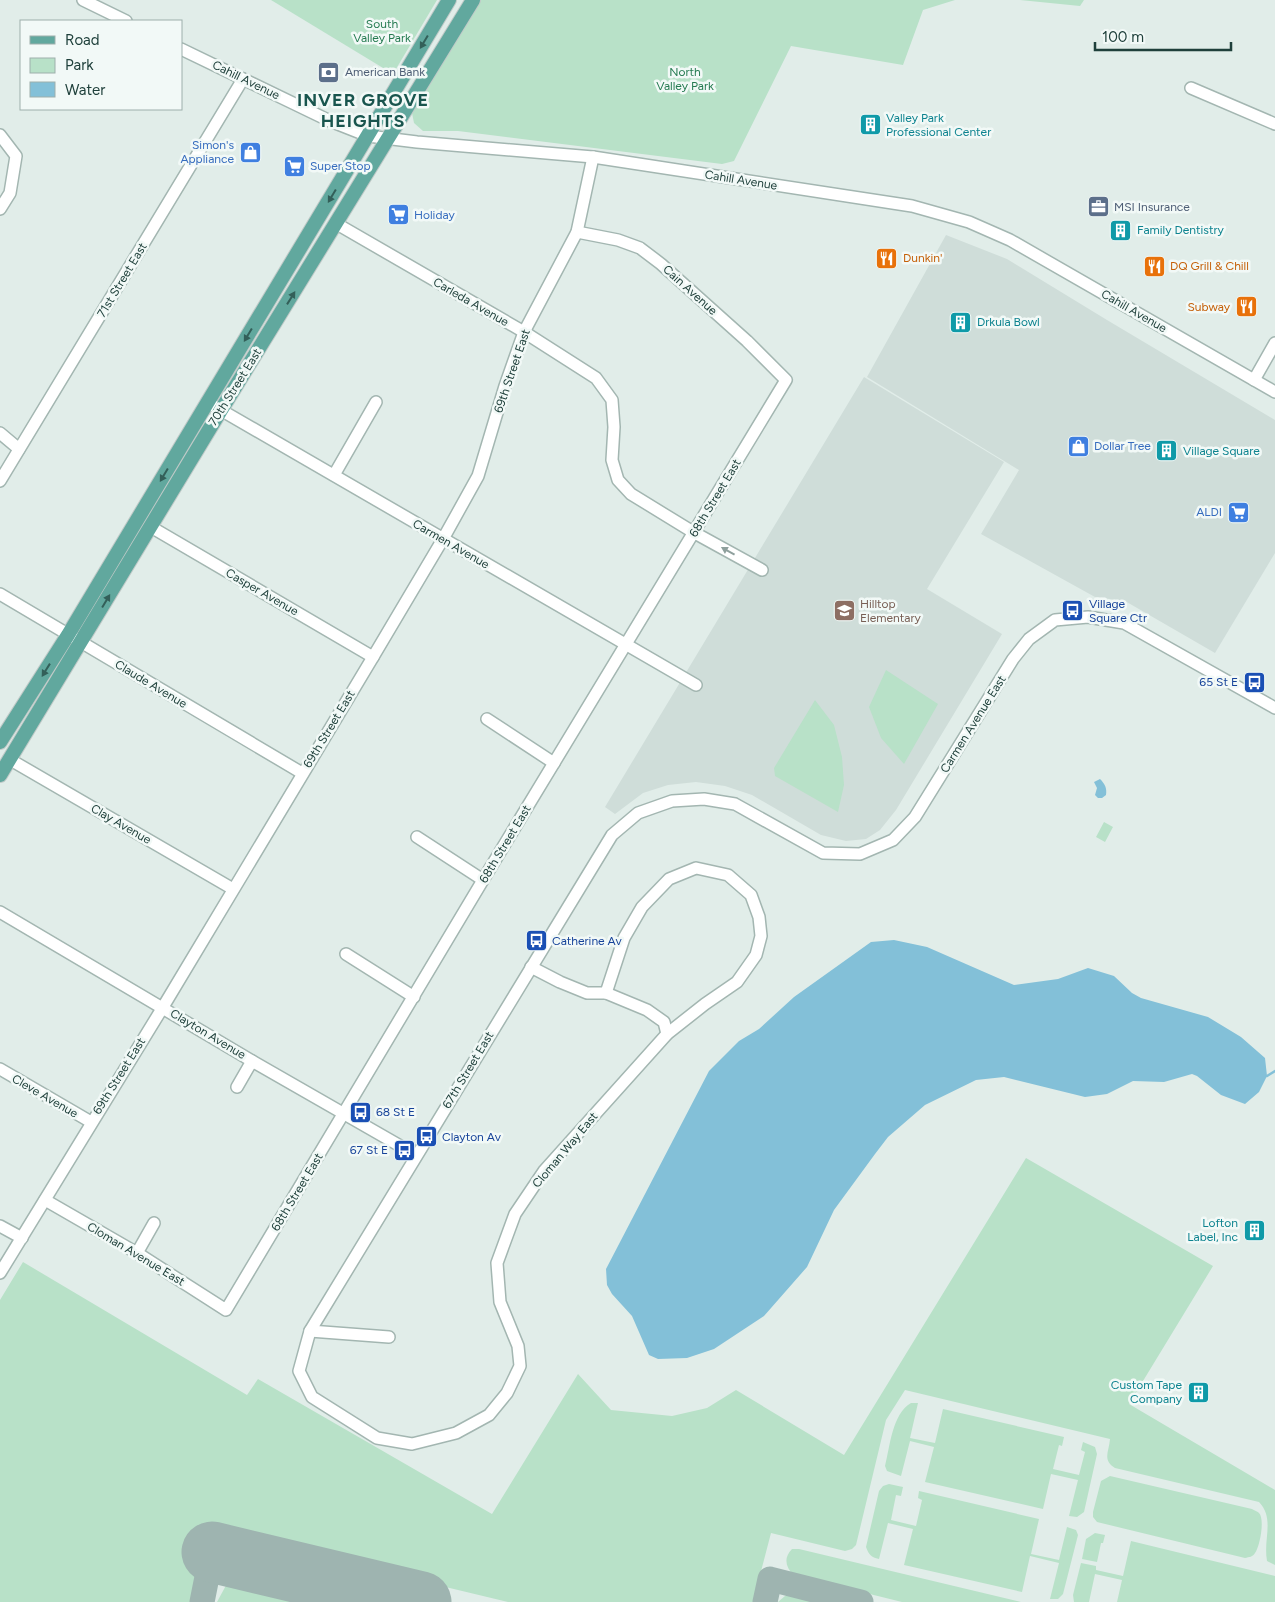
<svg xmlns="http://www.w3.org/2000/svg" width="1275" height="1602" viewBox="0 0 1275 1602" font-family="Figtree,sans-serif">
  <rect width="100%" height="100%" fill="#e1ede9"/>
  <g fill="#cfddd9">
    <path d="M946,235L1007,259L1107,320L1275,420V553L1215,653L1125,601L1095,597L981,534L1019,470L867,377Z"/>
    <path d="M864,377L1004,462L927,589L1002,634L896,810L880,830L866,839L846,841L821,835L752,795L725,786L696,782L668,785L643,793L615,814L605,807Z"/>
  </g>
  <g fill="#b8e1c8">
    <path d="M271,0H437L393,74Z"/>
    <path d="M480,0H955L923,10L903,65L791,46L734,161L722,164L458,131H423L414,123L412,113Z"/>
    <path d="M1020,0H1084L1080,6Z"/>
    <path d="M886,670L938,704L904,764L881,738L869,707Z"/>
    <path d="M815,700L834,725L842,757L844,785L838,812L775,776L774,768Z"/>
    <path d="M1104,822L1113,827L1105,842L1096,837Z"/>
    <path d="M1026,1158L1213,1266L1129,1404L1275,1490V1565L1267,1561C1263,1538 1275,1519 1259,1502L1115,1468C1102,1460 1109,1452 1110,1439L905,1390L886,1420L856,1545L852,1549L845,1551L771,1533L753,1602H508L208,1530L191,1602H0V1300L23,1262L247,1395L258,1379L492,1514L578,1374L611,1410L672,1416L707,1408L736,1390L844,1455Z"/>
    <path d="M911,1403H918L910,1438L935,1443L943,1409L1064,1437L1062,1446L1059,1445L1053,1469L1079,1475L1085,1452L1081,1450L1083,1442L1095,1447L1097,1454L1084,1512L1077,1517L1069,1516L1078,1480L1051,1474L1043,1509L925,1482L934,1447L910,1441L901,1476L887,1471L885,1466C890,1447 892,1414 911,1403Z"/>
    <path d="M1110,1476L1252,1509C1254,1510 1258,1512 1259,1513C1265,1519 1260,1546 1255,1553C1253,1557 1249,1557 1245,1558L1097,1522L1093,1517V1512L1101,1481Z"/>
    <path d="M889,1484L903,1487L901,1496L896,1495L891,1520L916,1526L922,1500L918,1498L919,1491L1039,1519L1031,1554L1059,1560L1067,1527L1076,1530L1078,1535L1063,1594L1058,1599H1050L1059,1563L1030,1556L1022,1592L904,1565L913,1529L888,1523L879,1559C871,1557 869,1555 866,1547L879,1491L883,1486Z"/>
    <path d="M1095,1533L1105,1535L1103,1543H1101L1097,1562L1082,1559L1086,1539Z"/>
    <path d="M1131,1541L1275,1576V1602H1117L1122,1580L1095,1574L1089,1602H1074L1073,1595L1081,1563L1096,1566V1570L1123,1576Z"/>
    <path d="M792,1549H799L1021,1602H902L793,1575C786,1567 783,1558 792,1549Z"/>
    <path d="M230,1578L329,1602H217Z"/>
    <path d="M795,1594L827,1602H778L785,1596Z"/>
  </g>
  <g fill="#83c0d8">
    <path d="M1100,779C1105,784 1107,788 1106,795L1102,798H1098L1095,795L1097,788L1094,782Z"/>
    <path d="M894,940L927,947L1014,985L1058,979L1088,968L1114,976L1132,993L1141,998L1208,1017L1241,1037L1265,1058L1267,1076L1259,1092L1245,1104L1221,1095L1197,1076L1192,1074L1164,1082L1133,1081L1107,1094L1085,1097L1004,1077L976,1080L925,1105L888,1137L875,1154L834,1210L807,1267L764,1316L714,1349L687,1358L658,1359L649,1355L632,1316L612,1294L607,1285L606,1269L709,1071L739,1041L759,1029L794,997L871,942Z"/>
  </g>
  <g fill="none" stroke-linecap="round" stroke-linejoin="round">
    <path stroke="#83c0d8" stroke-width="2.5" d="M1267,1076L1275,1071"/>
    <g stroke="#9eb4b0" stroke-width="25">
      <path d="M202,1602L212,1552"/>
      <path d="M765,1602L770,1579L861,1602"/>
    </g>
    <path stroke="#9eb4b0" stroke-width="61" d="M212,1552L421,1602"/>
    <defs>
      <g id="minor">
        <path d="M83,0L126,21"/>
        <path d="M181,49L330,121L368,136L417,142L593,157L912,206L969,222L1010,240L1275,392"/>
        <path d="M1191,88L1275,124"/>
        <path d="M0,135L16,156L10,193L0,209"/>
        <path d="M337,224L524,332L596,378L612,400L614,427L612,460L618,480L631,494L693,532L762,570"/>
        <path d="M1254,380L1275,343"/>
        <path d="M207,402L696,685"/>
        <path d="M0,433L19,449"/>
        <path d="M334,475L376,402"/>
        <path d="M0,481L243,79"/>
        <path d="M151,527L373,657"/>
        <path d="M0,594L302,773"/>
        <path d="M487,719L554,763"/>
        <path d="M9,759L233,889"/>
        <path d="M417,837L483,880"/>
        <path d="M0,912L252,1061L416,1155"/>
        <path d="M346,954L414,997"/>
        <path d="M531,967L560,982L587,993H606L647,1010L664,1022L667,1034"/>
        <path d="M606,993L624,938L642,907L669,879L696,868L728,875L751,895L759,917L761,936L756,955L737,982L705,1004L667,1034L544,1171L515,1214L497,1263L500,1302L518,1346L520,1366L507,1393L489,1415L456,1433L412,1444L377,1438L312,1397L299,1371L310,1331L612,835L638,813L672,801L704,799L735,804L823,853L860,854L893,840L915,817L1013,659L1029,639L1055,620L1088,617L1124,623L1275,708"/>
        <path d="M0,1069L91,1122"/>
        <path d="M237,1087L252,1061"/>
        <path d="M45,1200L137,1253L226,1310L483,880L786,380L747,341L661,264L640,248L618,240L577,232"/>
        <path d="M0,1226L22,1238"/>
        <path d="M137,1253L154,1223"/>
        <path d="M0,1273L163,1007L373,657L443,539L478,476L505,386L524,332L577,232L593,157"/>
        <path d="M310,1331L389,1337"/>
      </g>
      <g id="major">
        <path d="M0,742L68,635L449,0"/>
        <path d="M0,775L221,410L473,0"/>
      </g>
    </defs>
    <use href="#minor" stroke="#a3b6b1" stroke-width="14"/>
    <use href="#major" stroke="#c0cac8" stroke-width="16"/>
    <use href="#minor" stroke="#fff" stroke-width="11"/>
    <use href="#major" stroke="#61a89e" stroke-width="14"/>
  </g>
  <defs><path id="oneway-solid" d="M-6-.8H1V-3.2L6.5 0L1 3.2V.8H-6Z" transform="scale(1.25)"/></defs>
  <g fill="#335f59">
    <use href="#oneway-solid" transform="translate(424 42) rotate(121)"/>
    <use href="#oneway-solid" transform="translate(332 196) rotate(121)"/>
    <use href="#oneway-solid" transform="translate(291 298) rotate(-58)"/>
    <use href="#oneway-solid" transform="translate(248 335) rotate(121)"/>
    <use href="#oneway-solid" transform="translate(164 475) rotate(121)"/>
    <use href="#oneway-solid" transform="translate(106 601) rotate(-59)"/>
    <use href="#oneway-solid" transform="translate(46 670) rotate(122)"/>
  </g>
  <use fill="#8fa09d" href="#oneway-solid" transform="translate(728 551) rotate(-151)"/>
  <defs>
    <symbol id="bank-square" viewBox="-11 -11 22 22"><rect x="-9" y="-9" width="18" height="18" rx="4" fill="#5c6f8a" stroke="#f2f9f7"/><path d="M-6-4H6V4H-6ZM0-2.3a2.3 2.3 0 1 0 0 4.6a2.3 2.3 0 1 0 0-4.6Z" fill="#fff"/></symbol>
    <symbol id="building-square" viewBox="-11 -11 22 22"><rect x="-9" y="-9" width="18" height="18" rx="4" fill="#0f9aa8" stroke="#f2f9f7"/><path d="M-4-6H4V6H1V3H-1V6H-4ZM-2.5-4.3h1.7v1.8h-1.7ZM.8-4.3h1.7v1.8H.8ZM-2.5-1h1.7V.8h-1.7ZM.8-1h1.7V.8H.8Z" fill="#fff"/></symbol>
    <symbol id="shop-square" viewBox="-11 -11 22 22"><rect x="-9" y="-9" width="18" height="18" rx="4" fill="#3f7fe0" stroke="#f2f9f7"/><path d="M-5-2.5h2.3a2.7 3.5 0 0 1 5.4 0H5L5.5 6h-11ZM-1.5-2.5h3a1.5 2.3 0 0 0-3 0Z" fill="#fff"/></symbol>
    <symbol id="supermarket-square" viewBox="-11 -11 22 22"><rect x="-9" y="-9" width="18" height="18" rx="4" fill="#3f7fe0" stroke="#f2f9f7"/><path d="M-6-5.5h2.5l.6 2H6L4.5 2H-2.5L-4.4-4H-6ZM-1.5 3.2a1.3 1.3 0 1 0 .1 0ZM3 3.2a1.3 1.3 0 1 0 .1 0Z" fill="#fff"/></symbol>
    <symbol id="office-square" viewBox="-11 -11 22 22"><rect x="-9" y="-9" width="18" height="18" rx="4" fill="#5c6f8a" stroke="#f2f9f7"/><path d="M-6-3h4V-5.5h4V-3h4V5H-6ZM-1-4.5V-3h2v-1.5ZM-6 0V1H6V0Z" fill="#fff"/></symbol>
    <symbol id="restaurant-square" viewBox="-11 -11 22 22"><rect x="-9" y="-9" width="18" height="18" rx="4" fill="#e8710a" stroke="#f2f9f7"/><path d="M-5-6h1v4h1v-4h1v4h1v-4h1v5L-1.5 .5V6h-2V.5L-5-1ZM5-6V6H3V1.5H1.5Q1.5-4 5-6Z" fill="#fff"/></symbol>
    <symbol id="school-square" viewBox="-11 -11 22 22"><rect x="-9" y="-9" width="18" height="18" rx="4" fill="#8d6e63" stroke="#f2f9f7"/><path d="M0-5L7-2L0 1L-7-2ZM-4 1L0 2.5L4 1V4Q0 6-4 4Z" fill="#fff"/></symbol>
    <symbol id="bus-square" viewBox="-11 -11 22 22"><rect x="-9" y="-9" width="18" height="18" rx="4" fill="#1a4fb4" stroke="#f2f9f7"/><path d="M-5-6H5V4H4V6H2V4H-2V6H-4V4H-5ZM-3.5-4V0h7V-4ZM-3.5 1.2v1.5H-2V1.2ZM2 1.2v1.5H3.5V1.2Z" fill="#fff"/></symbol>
  </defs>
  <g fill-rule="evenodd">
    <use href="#bank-square" x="316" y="60" width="25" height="25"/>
    <use href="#building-square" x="858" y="112" width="25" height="25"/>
    <use href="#shop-square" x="238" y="140" width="25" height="25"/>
    <use href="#supermarket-square" x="282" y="154" width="25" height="25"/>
    <use href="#office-square" x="1086" y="194" width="25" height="25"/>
    <use href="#supermarket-square" x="386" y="202" width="25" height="25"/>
    <use href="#building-square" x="1108" y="218" width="25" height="25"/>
    <use href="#restaurant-square" x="874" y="246" width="25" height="25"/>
    <use href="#restaurant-square" x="1142" y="254" width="25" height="25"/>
    <use href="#restaurant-square" x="1234" y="294" width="25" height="25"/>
    <use href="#building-square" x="948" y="310" width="25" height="25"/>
    <use href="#shop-square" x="1066" y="434" width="25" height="25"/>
    <use href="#building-square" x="1154" y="438" width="25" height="25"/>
    <use href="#supermarket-square" x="1226" y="500" width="25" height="25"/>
    <use href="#school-square" x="832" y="598" width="25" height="25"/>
    <use href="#bus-square" x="1060" y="598" width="25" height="25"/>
    <use href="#bus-square" x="1242" y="670" width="25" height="25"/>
    <use href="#bus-square" x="524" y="928" width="25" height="25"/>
    <use href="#bus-square" x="348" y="1100" width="25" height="25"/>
    <use href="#bus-square" x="414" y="1124" width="25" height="25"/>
    <use href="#bus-square" x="392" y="1138" width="25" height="25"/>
    <use href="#building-square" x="1242" y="1218" width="25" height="25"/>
    <use href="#building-square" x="1186" y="1380" width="25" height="25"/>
  </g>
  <g text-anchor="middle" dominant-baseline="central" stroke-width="5" stroke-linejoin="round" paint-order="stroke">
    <g font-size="12" fill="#257b51" stroke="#f2f9f7">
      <text x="382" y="24">South<tspan x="382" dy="14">Valley Park</tspan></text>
      <text x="685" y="72">North<tspan x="685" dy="14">Valley Park</tspan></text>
    </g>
    <g font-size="12" fill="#4e5e75" stroke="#f2f9f7" text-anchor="start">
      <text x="345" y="72">American Bank</text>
      <text x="1114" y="207">MSI Insurance</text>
    </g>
    <g font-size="12" fill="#1f403b" stroke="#f2f9f7">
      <text transform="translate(246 80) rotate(26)">Cahill Avenue</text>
      <text transform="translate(741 180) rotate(9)">Cahill Avenue</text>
      <text transform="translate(122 280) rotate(-59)">71st Street East</text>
      <text transform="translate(690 290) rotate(42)">Cain Avenue</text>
      <text transform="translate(471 302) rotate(30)">Carleda Avenue</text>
      <text transform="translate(1134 311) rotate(30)">Cahill Avenue</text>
      <text transform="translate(512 371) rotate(-71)">69th Street East</text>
      <text transform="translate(235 387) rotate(-58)">70th Street East</text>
      <text transform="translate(715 498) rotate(-59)">68th Street East</text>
      <text transform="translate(451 544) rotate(30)">Carmen Avenue</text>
      <text transform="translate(262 592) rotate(30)">Casper Avenue</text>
      <text transform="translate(151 684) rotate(31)">Claude Avenue</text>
      <text transform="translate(973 724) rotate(-58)">Carmen Avenue East</text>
      <text transform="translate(329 729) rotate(-59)">69th Street East</text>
      <text transform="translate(121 824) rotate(30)">Clay Avenue</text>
      <text transform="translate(505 844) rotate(-59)">68th Street East</text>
      <text transform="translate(208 1034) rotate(31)">Clayton Avenue</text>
      <text transform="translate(468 1070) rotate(-59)">67th Street East</text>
      <text transform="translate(119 1076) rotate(-58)">69th Street East</text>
      <text transform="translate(45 1096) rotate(30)">Cleve Avenue</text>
      <text transform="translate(565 1150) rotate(-50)">Cloman Way East</text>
      <text transform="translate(297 1192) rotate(-59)">68th Street East</text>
      <text transform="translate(136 1254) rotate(31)">Cloman Avenue East</text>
    </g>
    <g font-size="12" fill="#0d838f" stroke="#f2f9f7" text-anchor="start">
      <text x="886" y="118">Valley Park<tspan x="886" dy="14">Professional Center</tspan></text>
      <text x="1137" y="230">Family Dentistry</text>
      <text x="977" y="322">Drkula Bowl</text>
      <text x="1183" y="451">Village Square</text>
      <text x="1238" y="1223" text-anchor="end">Lofton<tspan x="1238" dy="14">Label, Inc</tspan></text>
      <text x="1182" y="1385" text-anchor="end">Custom Tape<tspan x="1182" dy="14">Company</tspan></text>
    </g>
    <g font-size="12" fill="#366cbe" stroke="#f2f9f7" text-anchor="start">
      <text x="234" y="145" text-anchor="end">Simon's<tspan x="234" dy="14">Appliance</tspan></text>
      <text x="310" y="166">Super Stop</text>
      <text x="414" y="215">Holiday</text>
      <text x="1094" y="446">Dollar Tree</text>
      <text x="1222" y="512" text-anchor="end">ALDI</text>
    </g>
    <g font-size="12" fill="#c56008" stroke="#f2f9f7" text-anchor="start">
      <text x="903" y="258">Dunkin'</text>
      <text x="1170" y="266">DQ Grill &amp; Chill</text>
      <text x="1230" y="307" text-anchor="end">Subway</text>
    </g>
    <g font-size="12" fill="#785e54" stroke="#f2f9f7" text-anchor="start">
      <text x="860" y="604">Hilltop<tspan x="860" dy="14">Elementary</tspan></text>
    </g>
    <g font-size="12" fill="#164399" stroke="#f2f9f7" text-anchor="start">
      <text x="1089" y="604">Village<tspan x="1089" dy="14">Square Ctr</tspan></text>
      <text x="1238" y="682" text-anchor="end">65 St E</text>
      <text x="552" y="941">Catherine Av</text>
      <text x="376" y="1112">68 St E</text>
      <text x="442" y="1137">Clayton Av</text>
      <text x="388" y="1150" text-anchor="end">67 St E</text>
    </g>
    <g font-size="18" font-weight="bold" letter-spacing="1" fill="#19554e" stroke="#f2f9f7">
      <text x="363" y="100">INVER GROVE<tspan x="363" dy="21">HEIGHTS</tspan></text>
    </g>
  </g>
  <rect x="20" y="20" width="162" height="90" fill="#f2f9f7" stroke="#9eafac"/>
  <rect x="30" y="36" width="25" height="8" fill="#61a89e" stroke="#9eafac"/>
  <text x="65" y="45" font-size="15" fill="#1f403b">Road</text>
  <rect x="30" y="58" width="25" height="15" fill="#b8e1c8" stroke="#9eafac"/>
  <text x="65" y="70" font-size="15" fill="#1f403b">Park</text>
  <rect x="30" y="82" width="25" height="15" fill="#83c0d8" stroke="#9eafac"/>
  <text x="65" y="95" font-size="15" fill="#1f403b">Water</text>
  <path d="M1095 42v8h136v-8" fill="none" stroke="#1f403b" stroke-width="2.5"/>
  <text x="1102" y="42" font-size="15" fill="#1f403b" stroke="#f2f9f7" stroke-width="4" paint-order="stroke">100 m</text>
</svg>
